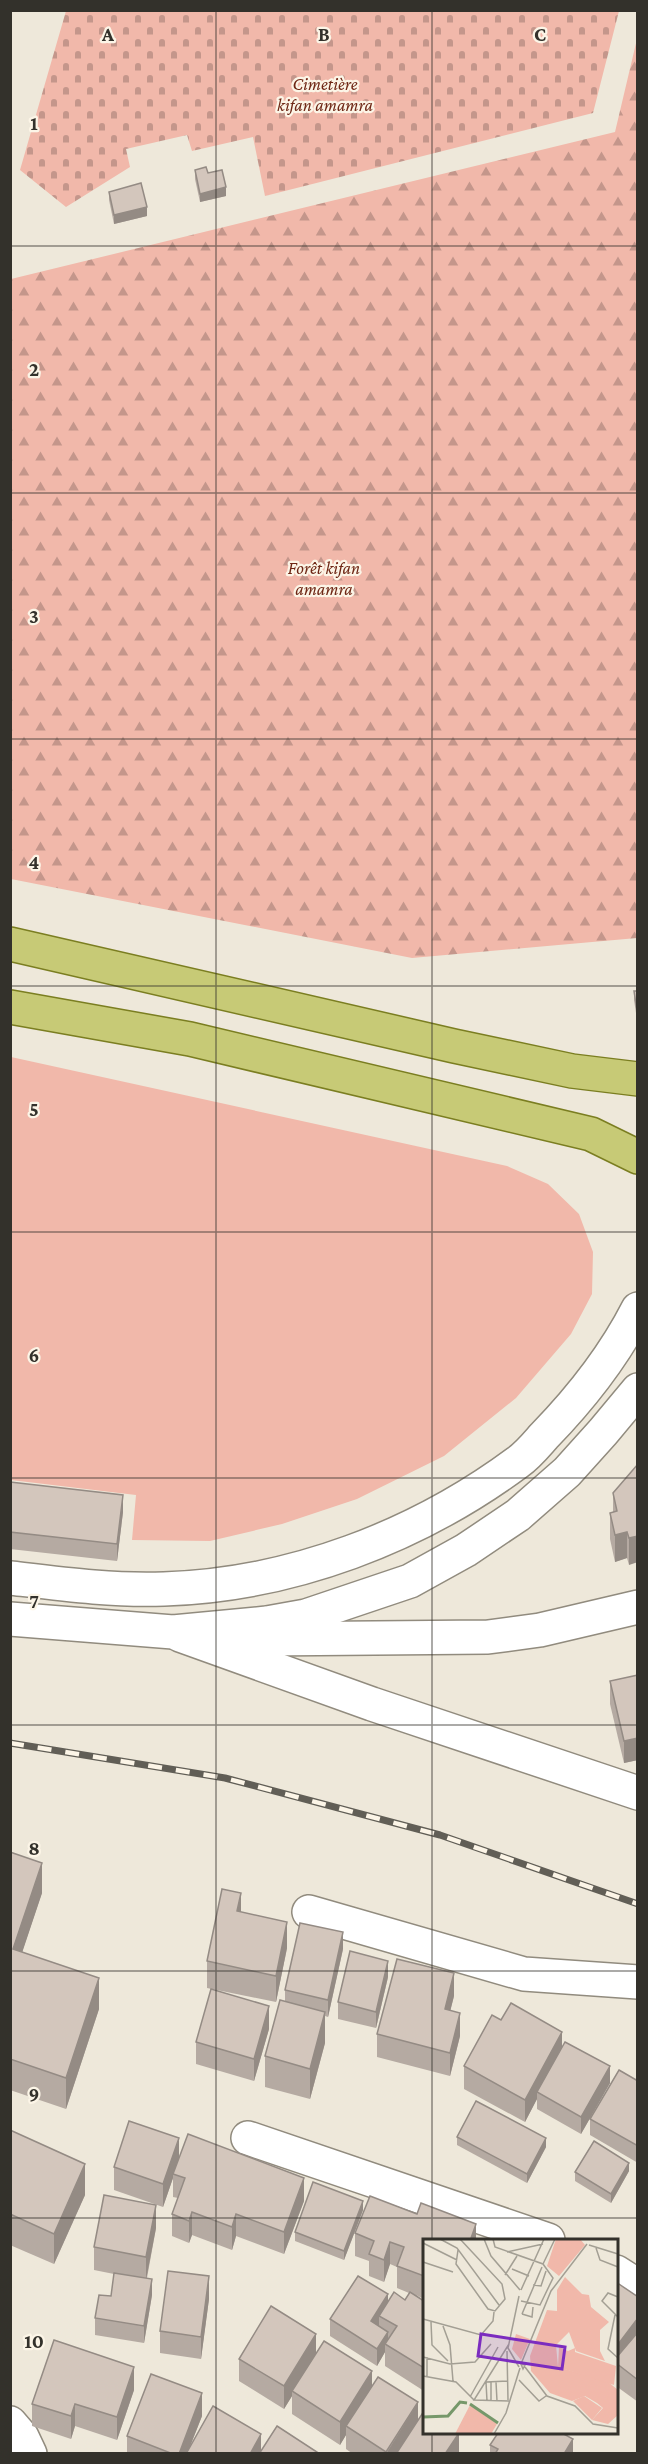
<svg xmlns="http://www.w3.org/2000/svg" width="648" height="2464" viewBox="0 0 648 2464" font-family="'Crimson Pro',serif">
  <defs>
    <pattern id="forest-firs" width="22" height="20" patternUnits="userSpaceOnUse" patternTransform="scale(1.5)"><rect width="22" height="20" fill="#f1b8aa"/><path d="M5 1l3.5 6h-7zM16 11l3.5 6h-7z" fill="#c4968b"/></pattern>
    <pattern id="cemetery-stones" width="16" height="16" patternUnits="userSpaceOnUse" patternTransform="scale(1.5)"><rect width="16" height="16" fill="#f1b8aa"/><path d="M2 7V4a2 2 0 0 1 4 0v3zM10 15v-3a2 2 0 0 1 4 0v3z" fill="#c4968b"/></pattern>
  </defs>
  <rect width="100%" height="100%" fill="#eee8da"/>
  <path fill="url(#forest-firs)" d="M637,39V938L412,958L11,879V279L615,132Z"/>
  <path fill="url(#cemetery-stones)" d="M66,11V10L619,11L593,113L265,196L253,137L192,151L187,135L126,149L130,167L66,207L20,170Z"/>
  <path fill="#f1b8aa" d="M11,1057L507,1166L548,1184L579,1214L593,1252L592,1294L571,1334L516,1398L444,1456L357,1499L282,1524L210,1541L132,1540L136,1495L11,1480Z"/>
  <g fill="none" stroke-linecap="round" stroke-linejoin="round">
    <defs>
      <g id="minor">
        <path d="M10,1578C61,1584 114,1591 164,1589C291,1585 417,1537 518,1462C528,1455 536,1445 544,1436C580,1399 614,1356 638,1309"/>
        <path d="M10,1619L173,1632L267,1623L306,1616L410,1581L466,1550L518,1515L567,1472L603,1432L638,1390"/>
        <path d="M180,1635L372,1704L638,1793"/>
        <path d="M261,1639L488,1637L540,1630L638,1607"/>
        <path d="M309,1912L524,1974L638,1982"/>
        <path d="M248,2138L548,2240"/>
        <path d="M616,2272L638,2286"/>
        <path d="M10,2423L22,2437L30,2454"/>
      </g>
      <g id="major">
        <path d="M10,944L454,1046L572,1071L638,1079"/>
        <path d="M10,1007L190,1039L591,1134L638,1157"/>
      </g>
    </defs>
    <use href="#minor" stroke="#918b7e" stroke-width="36"/>
    <use href="#major" stroke="#7b7e21" stroke-width="36"/>
    <use href="#minor" stroke="#fff" stroke-width="33"/>
    <use href="#major" stroke="#c7ca76" stroke-width="33"/>
    <defs>
      <path id="rail" d="M10,1743L225,1778L440,1835L638,1904"/>
    </defs>
    <use href="#rail" stroke="#615e56" stroke-width="7"/>
    <use href="#rail" stroke="#fcf5e7" stroke-width="4.5" stroke-dasharray="14" stroke-linecap="butt"/>
  </g>
  <g fill="#b5aaa2">
    <path d="M195,170L208,173L226,196L200,202L195,179Z"/>
    <path d="M109,192L147,216L114,224L109,200Z"/>
    <path d="M634,991H638V1026L634,1000Z"/>
    <path d="M638,1464L629,1565L627,1558L615,1562L610,1539V1513L613,1512V1493Z"/>
    <path d="M10,1482L123,1512L117,1561L10,1549Z"/>
    <path d="M638,1675V1760L624,1763L610,1704V1681Z"/>
    <path d="M10,1852L42,1893L22,1952L99,2009L66,2109L10,2090Z"/>
    <path d="M241,1912L287,1948L276,2002L207,1988V1961Z"/>
    <path d="M343,1949L328,2017L325,2016V2043L310,2099L265,2087V2056L285,2001V1990Z"/>
    <path d="M388,1977L376,2028L338,2019V2002Z"/>
    <path d="M454,1996L450,2011L460,2036L450,2076L377,2057V2034Z"/>
    <path d="M501,2020L562,2047L610,2083L581,2134L537,2109V2099L525,2122L464,2089V2066Z"/>
    <path d="M269,2029L254,2081L196,2064V2042Z"/>
    <path d="M638,2081V2163L590,2135V2119Z"/>
    <path d="M10,2130L85,2195L54,2264L10,2245Z"/>
    <path d="M457,2137L546,2147L527,2183L457,2145Z"/>
    <path d="M179,2159L304,2201L284,2254L236,2236L232,2250L192,2235L189,2243L172,2236V2214L178,2198L173,2197V2178L163,2207L114,2190V2167Z"/>
    <path d="M629,2171L611,2203L575,2181V2172Z"/>
    <path d="M363,2210L344,2260L295,2241V2232Z"/>
    <path d="M156,2228L147,2278L152,2295L144,2343L95,2335V2318L111,2296L114,2274L94,2270V2247Z"/>
    <path d="M355,2233L476,2241H424V2299L416,2295L424,2301V2391L385,2366V2352L377,2366L330,2336V2319L388,2302L405,2300L409,2293L397,2288V2267L390,2264L384,2282L369,2276V2261L355,2256Z"/>
    <path d="M616,2282L638,2297V2402L616,2386Z"/>
    <path d="M209,2299L201,2359L160,2353V2331Z"/>
    <path d="M239,2359L372,2387L418,2421L459,2454H353L346,2449V2435L340,2445L292,2414V2396L284,2409L239,2381Z"/>
    <path d="M134,2390L117,2440L75,2426L71,2439L32,2426V2404Z"/>
    <path d="M202,2416L189,2449L320,2454H127V2436Z"/>
    <path d="M498,2433H569L567,2436L573,2454H490V2445Z"/>
  </g>
  <g fill="#948b84">
    <path d="M226,187V196L200,202V194Z"/>
    <path d="M147,207V216L114,224V215Z"/>
    <path d="M123,1495V1512L117,1561V1544Z"/>
    <path d="M627,1532V1558L615,1562V1535Z"/>
    <path d="M638,1536V1562L629,1565V1538Z"/>
    <path d="M638,1738V1760L624,1763V1741Z"/>
    <path d="M42,1863V1893L13,1980V1949Z"/>
    <path d="M241,1893V1920L237,1911Z"/>
    <path d="M287,1922V1948L276,2002V1976Z"/>
    <path d="M343,1932V1949L328,2017V2000Z"/>
    <path d="M388,1961V1977L376,2028V2012Z"/>
    <path d="M454,1973V1996L445,2032V2009Z"/>
    <path d="M99,1978V2009L66,2109V2078Z"/>
    <path d="M269,2006V2029L254,2081V2059Z"/>
    <path d="M325,2012V2043L310,2099V2069Z"/>
    <path d="M460,2013V2036L450,2076V2053Z"/>
    <path d="M562,2032V2054L537,2092V2099L525,2122V2100Z"/>
    <path d="M610,2066V2083L581,2134V2117Z"/>
    <path d="M179,2138V2161L173,2174V2178L163,2207V2184Z"/>
    <path d="M546,2138V2147L527,2183V2174Z"/>
    <path d="M629,2163V2171L611,2203V2194Z"/>
    <path d="M85,2164V2195L54,2264V2234Z"/>
    <path d="M304,2178V2201L284,2254V2232Z"/>
    <path d="M363,2201V2210L344,2260V2251Z"/>
    <path d="M156,2205V2228L146,2280V2257Z"/>
    <path d="M192,2212V2235L189,2243V2221Z"/>
    <path d="M236,2214V2236L232,2250V2227Z"/>
    <path d="M476,2224V2241H470Z"/>
    <path d="M390,2242V2264L384,2282V2260Z"/>
    <path d="M209,2276V2299L201,2359V2337Z"/>
    <path d="M152,2279V2295L144,2343V2326Z"/>
    <path d="M388,2294V2311L379,2316V2325L371,2338V2321Z"/>
    <path d="M638,2318V2340L616,2363V2347Z"/>
    <path d="M388,2332V2345L385,2344V2352L377,2366V2349Z"/>
    <path d="M316,2334V2357L292,2391V2396L284,2409V2386Z"/>
    <path d="M134,2367V2390L117,2440V2417Z"/>
    <path d="M372,2371V2394L346,2426V2435L340,2445V2422Z"/>
    <path d="M202,2393V2416L187,2454H179Z"/>
    <path d="M418,2402V2425L400,2454H386Z"/>
    <path d="M75,2404V2426L71,2439V2416Z"/>
    <path d="M459,2433V2454H445Z"/>
    <path d="M261,2434V2454H250Z"/>
    <path d="M573,2439V2454H564Z"/>
  </g>
  <g fill="#d3c6bc" stroke="#948b84" stroke-width="1.5">
    <path d="M206,167L208,173L222,170L226,187L200,194L195,170Z"/>
    <path d="M141,183L147,207L114,215L109,192Z"/>
    <path d="M634,991H638V1017Z"/>
    <path d="M638,1464V1536L629,1538L627,1532L615,1535L610,1513L617,1511L613,1493Z"/>
    <path d="M10,1482L123,1495L117,1544L10,1532Z"/>
    <path d="M638,1675V1738L624,1741L610,1681Z"/>
    <path d="M10,1852L42,1863L13,1949L99,1978L66,2078L10,2059Z"/>
    <path d="M222,1889L241,1893L237,1911L287,1922L276,1976L207,1961Z"/>
    <path d="M300,1923L343,1932L328,2000L285,1990Z"/>
    <path d="M350,1951L388,1961L376,2012L338,2002Z"/>
    <path d="M397,1959L454,1973L445,2009L460,2013L450,2053L377,2034Z"/>
    <path d="M211,1989L269,2006L254,2059L196,2042Z"/>
    <path d="M280,2000L325,2012L310,2069L265,2056Z"/>
    <path d="M511,2003L562,2032L525,2100L464,2066L492,2015L501,2020Z"/>
    <path d="M565,2042L610,2066L581,2117L537,2092Z"/>
    <path d="M619,2070L638,2081V2146L590,2119Z"/>
    <path d="M476,2101L546,2138L527,2174L457,2137Z"/>
    <path d="M129,2121L179,2138L163,2184L114,2167Z"/>
    <path d="M10,2130L85,2164L54,2234L10,2214Z"/>
    <path d="M188,2134L304,2178L284,2232L236,2214L232,2227L192,2212L189,2221L172,2214L185,2178L173,2174Z"/>
    <path d="M594,2141L629,2163L611,2194L575,2172Z"/>
    <path d="M313,2182L363,2201L344,2251L295,2232Z"/>
    <path d="M104,2195L156,2205L146,2257L94,2247Z"/>
    <path d="M370,2196L417,2214L421,2203L476,2224L470,2241H424V2276L397,2266L404,2247L390,2242L384,2260L369,2254L374,2241L355,2233Z"/>
    <path d="M168,2271L209,2276L201,2337L160,2331Z"/>
    <path d="M114,2273L152,2279L144,2326L95,2318L99,2295L111,2296Z"/>
    <path d="M358,2276L388,2294L371,2321L388,2332L377,2349L330,2319Z"/>
    <path d="M616,2282L638,2297V2318L616,2347Z"/>
    <path d="M394,2292L405,2300L410,2292L424,2301V2368L385,2344L397,2326L379,2316Z"/>
    <path d="M271,2306L316,2334L284,2386L239,2359Z"/>
    <path d="M638,2332V2380L616,2363V2358Z"/>
    <path d="M54,2340L134,2367L117,2417L75,2404L71,2416L32,2404Z"/>
    <path d="M324,2341L372,2371L340,2422L292,2391Z"/>
    <path d="M151,2374L202,2393L179,2454H173L127,2436Z"/>
    <path d="M378,2377L418,2402L386,2452L346,2426Z"/>
    <path d="M213,2406L261,2434L250,2454H186Z"/>
    <path d="M424,2411V2433H459L445,2454H396Z"/>
    <path d="M277,2426L320,2454H259Z"/>
    <path d="M498,2433H562L573,2439L564,2454H495L498,2449L490,2445Z"/>
  </g>
  <path fill="none" stroke="#33312b" stroke-width="1.5" stroke-opacity="0.55" d="M216,10V2454M432,10V2240M10,246H638M10,493H638M10,739H638M10,986H638M10,1232H638M10,1478H638M10,1725H638M10,1971H638M10,2218H638M432,2432V2454"/>
  <g text-anchor="middle" dominant-baseline="central" stroke-width="4.5" stroke-linejoin="round" paint-order="stroke">
    <g font-size="18" font-style="italic" fill="#6e2614" stroke="#fcf5e7">
      <text x="325" y="84">Cimetière<tspan x="325" dy="21">kifan amamra</tspan></text>
      <text x="324" y="568">Forêt kifan<tspan x="324" dy="21">amamra</tspan></text>
    </g>
  </g>
  <g transform="translate(423 2239)">
    <rect width="195" height="195" fill="#eee8da"/>
    <path d="M47,166L74,185L68,195H32Z" fill="#f1b8aa"/>
    <path d="M142,38L159,55L166,56L168,68L186,83L177,91V112L182,122L153,112L146,93L133,106L135,128L184,142L195,151V176L185,185L169,181L180,169L174,164L162,157L149,162L127,154L108,132L107,117L124,71L134,72V51Z" fill="#f1b8aa"/>
    <path d="M136,108L145,112L152,109V113L193,127L191,146L135,128ZM161,157L179,169L169,181L150,162Z" fill="#f1b8aa"/>
    <path d="M133,0H157L162,6L136,37L124,27ZM93,95L107,100L98,121L89,110Z" fill="#f1b8aa"/>
    <path fill="none" stroke="#76986a" stroke-width="3" d="M47,165L75,184M0,178L25,177L37,163L44,164"/>
    <path fill="none" stroke="#a39f94" stroke-width="1.5" d="M17,0L34,9L76,66M61,0L68,17L97,51M70,0L72,8L120,25L130,39L117,66L98,62M0,4L34,21M166,6L195,15M173,9L177,21L195,28M35,11L33,25L65,70L72,72L82,60L79,45L37,0M84,13L120,5M0,23L30,33M120,25L132,0M89,30L106,37M82,36L94,17M110,46L118,47L123,32M98,51L121,0M96,57L85,109L96,128M195,58L185,54L179,62L195,78M99,75L119,28M99,75L109,78L110,68M192,76L185,110L195,119M0,80L58,96L70,82L71,73M8,83L9,106L25,122M20,87L27,106L30,142M86,105L51,161L86,162M84,112L85,161M0,118L27,125L52,123L68,105M4,118V137M98,125L100,130L102,126L98,125L128,52L164,5M102,128L124,157L152,167L170,185L195,189M0,137L33,143L51,161M96,141L116,162L123,157M63,143L85,142M63,143L64,162M68,143V162M73,143L74,162M47,158L75,108M71,195L83,174L97,129"/>
    <path fill="#7b2cbf" fill-opacity="0.15" stroke="#7b2cbf" stroke-width="3" d="M58,95L142,108L139,130L55,117Z"/>
    <rect width="195" height="195" fill="none" stroke="#33312b" stroke-width="3"/>
  </g>
  <g font-size="20" text-anchor="middle" font-weight="bold" fill="#33312b" stroke="#fcf5e7" stroke-width="4.5" stroke-linejoin="round" paint-order="stroke">
    <text x="108" y="41">A</text>
    <text x="324" y="41">B</text>
    <text x="540" y="41">C</text>
    <text x="34" y="130">1</text>
    <text x="34" y="376">2</text>
    <text x="34" y="623">3</text>
    <text x="34" y="869">4</text>
    <text x="34" y="1116">5</text>
    <text x="34" y="1362">6</text>
    <text x="34" y="1608">7</text>
    <text x="34" y="1855">8</text>
    <text x="34" y="2101">9</text>
    <text x="34" y="2348">10</text>
  </g>
  <rect width="648" height="2464" fill="none" stroke="#33312b" stroke-width="24"/>
</svg>
